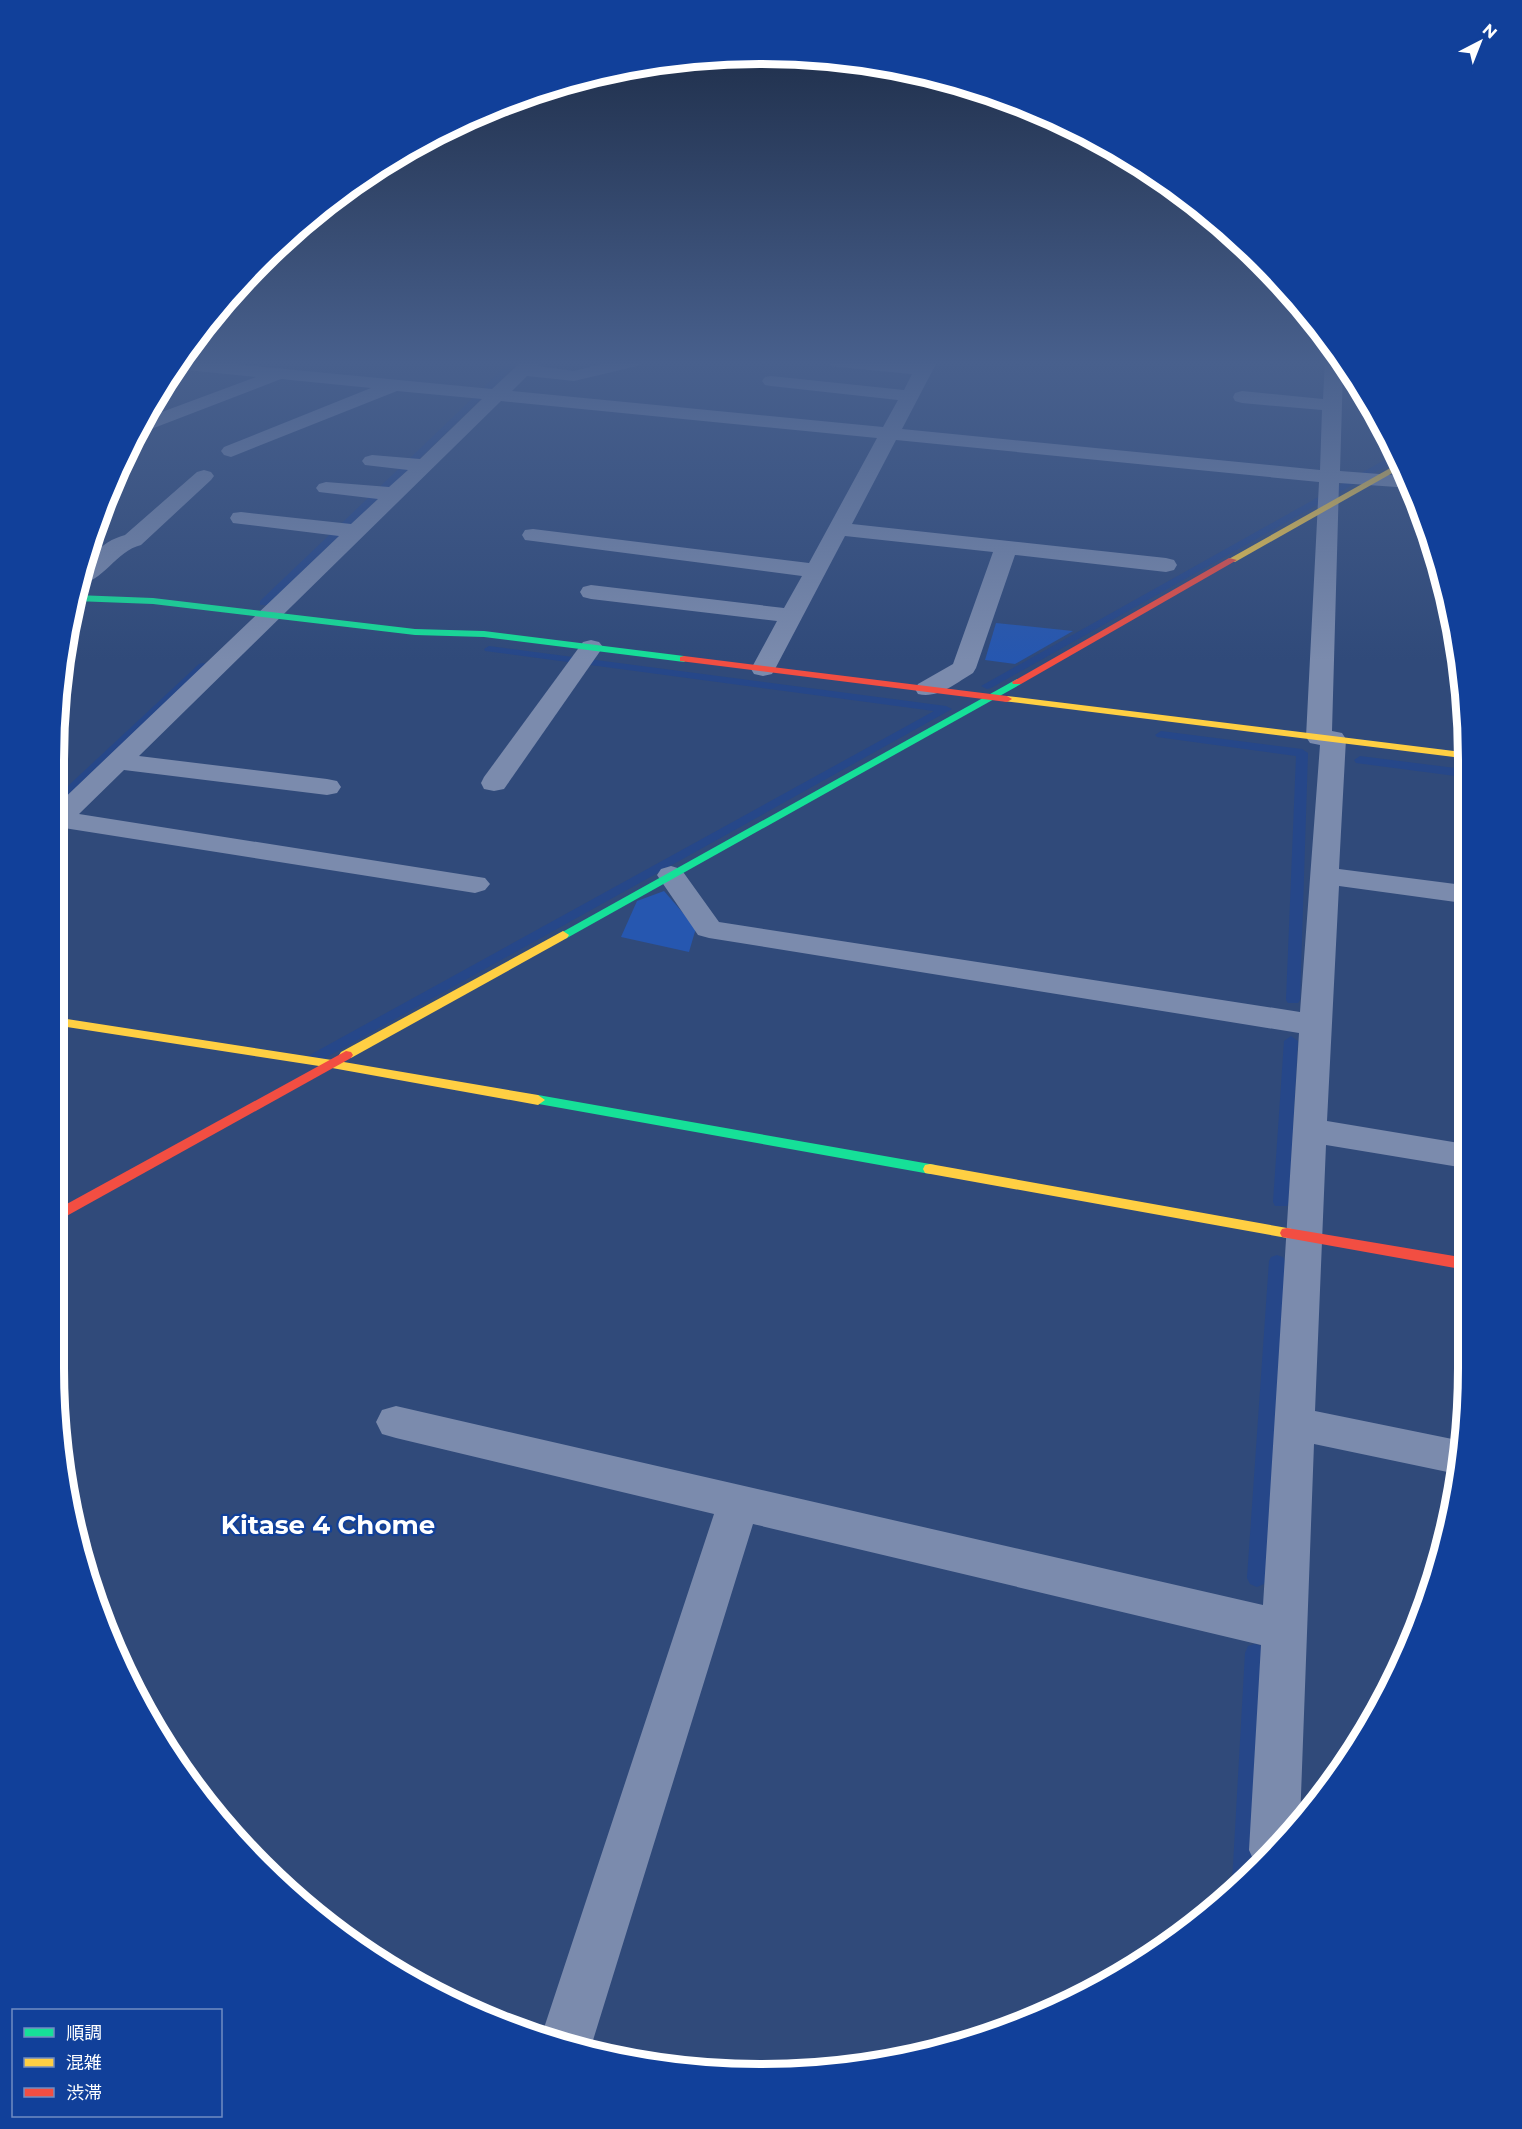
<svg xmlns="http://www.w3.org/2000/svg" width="1522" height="2129" viewBox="0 0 1522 2129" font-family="Montserrat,'Noto Sans JP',sans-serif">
  <rect width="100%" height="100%" fill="#304a7a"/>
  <g fill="#2657b0">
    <path d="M996,623L1073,631L1015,664L985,660Z"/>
    <path d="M664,891L696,928L689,952L621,937L637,901Z"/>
  </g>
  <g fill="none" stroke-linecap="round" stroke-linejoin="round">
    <g fill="#264789" fill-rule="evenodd">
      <path d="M509,362L516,364L491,390H485V386Z"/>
      <path d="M474,397L481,399L268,605H260V601Z"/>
      <path d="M1397,453L1399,459L991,688L987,689L981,686Z"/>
      <path d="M489,646L946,706L952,709L318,1062H308L306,1059L308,1056L934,711L485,651L484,649Z"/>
      <path d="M203,663L207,664V668L58,809L54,810V799L199,664Z"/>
      <path d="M1161,731L1302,749L1308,753L1300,1000L1298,1003H1288L1286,1000L1296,756L1157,737L1155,735Z"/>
      <path d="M1360,756L1463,769V777L1356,763L1354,760Z"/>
      <path d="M1291,1036L1298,1041L1289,1202L1287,1206H1275L1273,1202L1284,1041Z"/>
      <path d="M1277,1255L1283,1257L1285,1261L1267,1578L1264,1584L1257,1587L1250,1584L1247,1578L1269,1261L1271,1257Z"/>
      <path d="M1255,1644L1262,1646L1265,1653L1255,1870L1235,1891L1232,1883L1245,1653L1248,1646Z"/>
    </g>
    <g fill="#7b8bad" fill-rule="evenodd">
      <path d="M181,362H214L492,389L521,362H540L537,366L574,371L609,362H640L637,366L574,381L527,376L512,391L883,427L898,400L771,386L765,385L762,381L765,377L771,376L904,390L912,374L838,367L832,366L829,362L918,364L919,362H937L902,429L1320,470L1322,410L1242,403L1235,401L1233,397L1235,393L1242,391L1323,399L1325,362H1337L1343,370L1340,471L1406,476L1411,488L1339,483L1332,731L1342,733L1346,739L1339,869L1463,885V903L1339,886L1327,1121L1465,1144V1168L1326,1145L1315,1411L1462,1441L1457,1474L1314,1444L1300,1822L1257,1868L1249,1850L1261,1645L753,1524L590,2050L542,2034L714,1514L396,1438L382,1434L376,1422L382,1410L396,1406L1263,1605L1299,1033L709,938L698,935L657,875L661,869L671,866L681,869L719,922L1300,1012L1320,745L1310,743L1306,737L1319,482L896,440L852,524L1166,558L1174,560L1177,565L1174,570L1166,572L1015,555L976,668L973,673C956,683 938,699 918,694L915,689L918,684L953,664L993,552L845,536L775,669L772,674L763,676L754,674L751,669L777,621L591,599L583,597L580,592L583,587L591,585L784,608L802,576L533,541L525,540L522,535L525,530L533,529L809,563L877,438L501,401L139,756L327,779L337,781L341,787L337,793L327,795L124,770L79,814L485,878L490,884L485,890L475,893L64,828L54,831V808L339,536L241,524L233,523L230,518L233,513L241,512L351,524L378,499L319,492L316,488L319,484L326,482L389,487L408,470L365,465L362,461L365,457L372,455L420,459L482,399L397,391L231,457L224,455L221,451L224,447L371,388L281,379L146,431L137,432L143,419L256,377L177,369Z"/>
      <path d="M204,470L211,472L214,476L211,480L141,545C116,551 102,583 79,584C87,560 99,542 125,535L197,472Z"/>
      <path d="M591,640L599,642L603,647L504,789L494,791L484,789L481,783L484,777L583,642Z"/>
    </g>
    <g fill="#16e098" fill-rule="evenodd">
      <path d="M76,595L153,598L415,629L484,631L684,656L689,659L684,662L484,637L415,635L153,604L75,601Z"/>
      <path d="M1017,679L1021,680V684L567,938L563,939L557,935Z"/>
      <path d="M538,1095L930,1164L935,1165L937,1169L935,1173L930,1174L533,1103L531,1100Z"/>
    </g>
    <g fill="#ffcf43" fill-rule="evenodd">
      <path d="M1401,462L1403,467L1235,562L1227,560Z"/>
      <path d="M1007,696L1462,752V758L1003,701L1002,699Z"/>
      <path d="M563,931L569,935L567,938L351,1058H341L339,1055L341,1052Z"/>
      <path d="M54,1017L332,1060L538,1095L545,1100L538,1105L332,1068L54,1025Z"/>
      <path d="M930,1164L1287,1228L1292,1229L1294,1233L1292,1237L1287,1238L925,1173L923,1169L925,1165Z"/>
    </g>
    <g fill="#f24e42" fill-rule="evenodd">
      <path d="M1229,558L1237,560L1021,684H1013L1012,682Z"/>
      <path d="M684,656L1007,696L1012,699L1007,702L680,661V657Z"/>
      <path d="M346,1051L351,1052L353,1055L351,1058L54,1223V1211Z"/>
      <path d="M1287,1228L1466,1258V1270L1282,1237L1280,1233L1282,1229Z"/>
    </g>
  </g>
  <linearGradient id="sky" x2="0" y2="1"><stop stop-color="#1a2943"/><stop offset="0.55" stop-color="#48608d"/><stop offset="1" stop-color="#48608d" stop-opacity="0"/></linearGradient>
  <rect width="1522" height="660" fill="url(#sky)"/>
  <g text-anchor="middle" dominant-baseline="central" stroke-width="4.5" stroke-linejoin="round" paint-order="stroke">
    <g font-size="26" font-weight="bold" fill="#fff" stroke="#11409a">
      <text x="328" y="1525">Kitase 4 Chome</text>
    </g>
  </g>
  <path d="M0 0H1522V2129H0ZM760 64H762A696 696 0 0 1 1458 760V1368A696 696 0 0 1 762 2064H760A696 696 0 0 1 64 1368V760A696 696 0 0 1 760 64Z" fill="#11409a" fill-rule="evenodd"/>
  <path fill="none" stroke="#fff" stroke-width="8" d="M760 64H762A696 696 0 0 1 1458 760V1368A696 696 0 0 1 762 2064H760A696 696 0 0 1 64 1368V760A696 696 0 0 1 760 64Z"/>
  <rect x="12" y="2009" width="210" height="108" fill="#11409a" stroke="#708cc2" stroke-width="1.5"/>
  <rect x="24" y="2028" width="30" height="9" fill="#16e098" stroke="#708cc2" stroke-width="1.5"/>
  <text x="66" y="2039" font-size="18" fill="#ffffff">順調</text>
  <rect x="24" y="2058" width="30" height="9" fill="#ffcf43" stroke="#708cc2" stroke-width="1.5"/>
  <text x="66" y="2069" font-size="18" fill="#ffffff">混雑</text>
  <rect x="24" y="2088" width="30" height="9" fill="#f24e42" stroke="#708cc2" stroke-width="1.5"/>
  <text x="66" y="2099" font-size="18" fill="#ffffff">渋滞</text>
  <g transform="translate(1480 42) rotate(42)" stroke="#11409a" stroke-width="4.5" paint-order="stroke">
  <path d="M0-4.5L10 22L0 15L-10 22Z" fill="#ffffff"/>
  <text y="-9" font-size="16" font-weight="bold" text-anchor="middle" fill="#ffffff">N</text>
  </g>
</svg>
